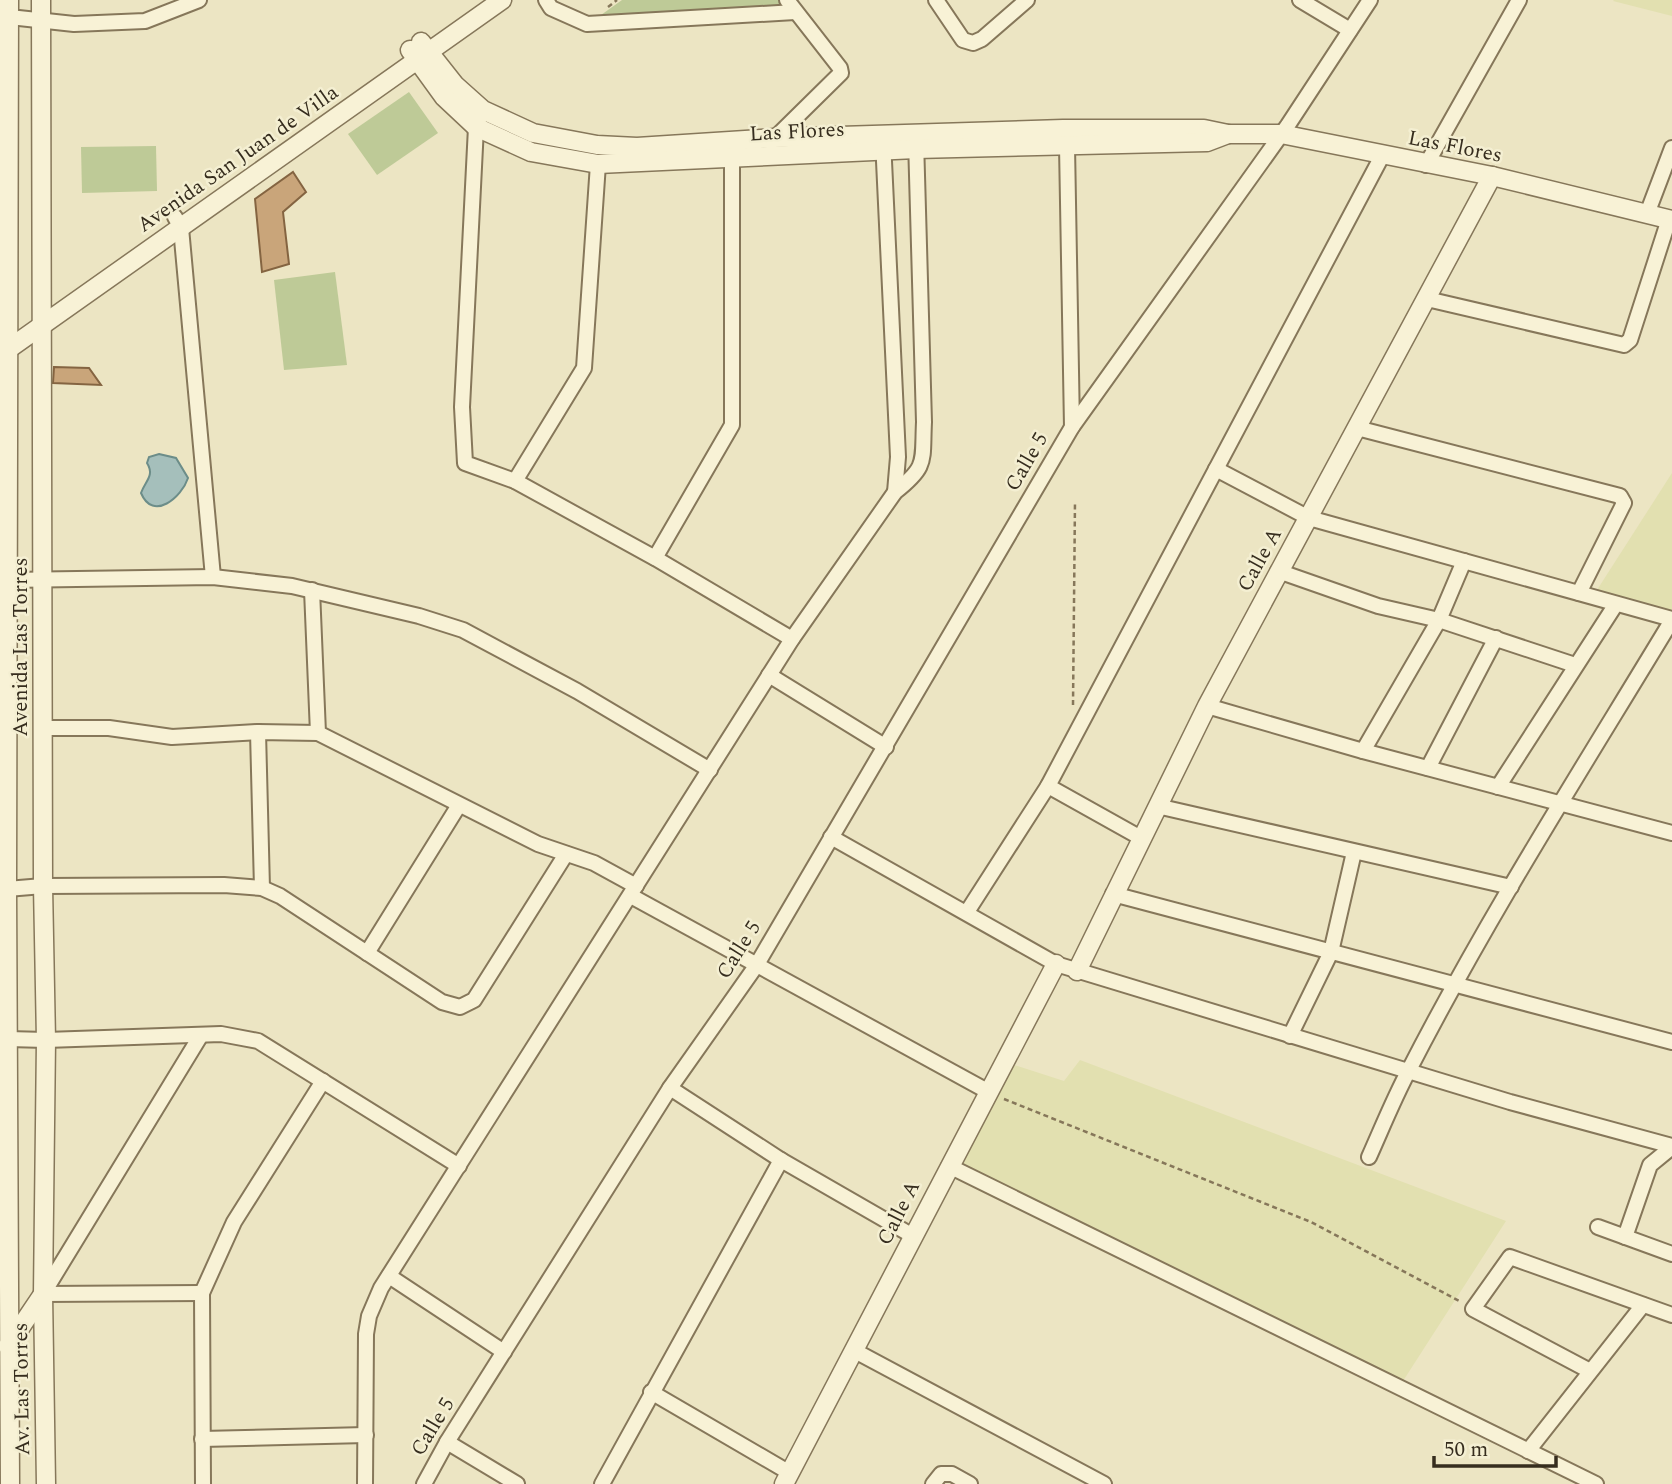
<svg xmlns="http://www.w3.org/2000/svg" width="1672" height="1484" viewBox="0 0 1672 1484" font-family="Spectral,serif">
  <rect width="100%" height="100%" fill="#ece5c3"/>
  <g fill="#e2e0b0">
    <path d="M1672,0V16L1613,1L1614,0Z"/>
    <path d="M1672,473V612L1597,590Z"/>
    <path d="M1080,1060L1506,1221L1403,1381L960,1165L1011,1064L1064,1081Z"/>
  </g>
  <g fill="#beca97">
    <path d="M622,0H780L786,8L594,20Z"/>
    <path d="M409,92L438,133L377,175L348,134Z"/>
    <path d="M156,146L157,191L82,193L81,147Z"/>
    <path d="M335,272L347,365L284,370L274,280Z"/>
  </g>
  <path fill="#a5bfbb" stroke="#6c8d89" stroke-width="2" d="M159,454L176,458L188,478C182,497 153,522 141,493C145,481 155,476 147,463L149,457Z"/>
  <g fill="#c9a57a" stroke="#846441" stroke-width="2">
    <path d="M293,172L306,192L283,212L289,264L262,272L255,199Z"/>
    <path d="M54,367L89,368L101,385L53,383Z"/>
  </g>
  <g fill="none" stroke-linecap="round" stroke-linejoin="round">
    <defs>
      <g id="minor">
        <path d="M546,0L551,8L587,24L795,12"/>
        <path d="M936,0L963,40L973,43L982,39L1027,0"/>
        <path d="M1300,0L1350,30"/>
        <path d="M0,16L74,24L145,21L199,0"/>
        <path d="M479,120L476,127L462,407L465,463L515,481L655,558L792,639"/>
        <path d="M775,138L841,73L840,68L787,0"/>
        <path d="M883,140L898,457L895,492"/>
        <path d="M1067,146L1072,427"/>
        <path d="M1426,165L1519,0"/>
        <path d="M1647,214L1672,148"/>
        <path d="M175,217L181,228L213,577"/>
        <path d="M1427,299L1624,345L1630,340L1669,219"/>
        <path d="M1357,428L1620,496L1624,503L1579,593"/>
        <path d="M1216,469L1309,518L1672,619"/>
        <path d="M515,481L584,368L598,164"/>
        <path d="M655,558L732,425V150"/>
        <path d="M1278,571L1378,606L1439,620L1575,665"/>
        <path d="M9,580L213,577L292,586L419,616L463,630L577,691L710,770"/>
        <path d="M312,590L318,733L538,844L594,863L636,886"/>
        <path d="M769,675L886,747"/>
        <path d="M1207,706L1363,751L1672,833"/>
        <path d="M43,728H109L172,737L258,732L318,733"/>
        <path d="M258,732L262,888"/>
        <path d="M1363,751L1439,620L1464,561"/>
        <path d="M1428,768L1496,638"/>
        <path d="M1048,786L1141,838"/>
        <path d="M1498,787L1616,604"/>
        <path d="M1157,806L1511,887"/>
        <path d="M831,837L1056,964L1510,1102L1672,1146"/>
        <path d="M0,892L7,889L43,886L224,885L262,888L280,896L442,1002L460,1007L474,1000L566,854"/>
        <path d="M1113,894L1672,1042"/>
        <path d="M631,896L989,1092"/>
        <path d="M967,912L1048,786L1382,156"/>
        <path d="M367,953L459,805"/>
        <path d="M1290,1036L1331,952L1354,852"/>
        <path d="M8,1039L46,1040L221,1034L258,1041L459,1166"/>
        <path d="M670,1088L781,1160L913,1236"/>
        <path d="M1369,1157C1382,1128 1394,1098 1409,1070C1488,916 1582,769 1672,620"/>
        <path d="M949,1166L1596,1484"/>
        <path d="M1598,1227L1672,1254"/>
        <path d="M1625,1237L1650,1165L1672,1147"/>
        <path d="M389,1276L504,1352"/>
        <path d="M43,1294L201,1035"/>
        <path d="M43,1294L202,1293"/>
        <path d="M855,1351L1104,1484"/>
        <path d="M1590,1371L1473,1309L1510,1257L1672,1315"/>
        <path d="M651,1392L790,1473"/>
        <path d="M202,1439L366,1435"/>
        <path d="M447,1442L517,1484"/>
        <path d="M1528,1451L1643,1305"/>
        <path d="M203,1484L202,1293L234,1222L323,1081"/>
        <path d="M365,1484L366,1334L369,1316L381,1288L792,639L895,492C928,466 922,462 924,422L916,140"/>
        <path d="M424,1484L447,1442L670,1088L756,966L1072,427L1288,125L1370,0"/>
        <path d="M602,1484L781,1160"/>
        <path d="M933,1484L941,1474H952L970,1484"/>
      </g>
      <g id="tertiary">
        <path d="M9,0L7,889L10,1484"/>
        <path d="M41,0L43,886L46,1040L43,1294L46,1484"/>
        <path d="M421,42L455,85L483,110L533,133L597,145L637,147L775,138L1063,129H1204L1228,134H1281L1492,176L1672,220"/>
        <path d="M410,50L444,97L476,127L531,152L598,164L916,149L1207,142L1228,134"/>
        <path d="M3,353L502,0"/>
        <path d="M1077,971L1207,706L1492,176"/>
        <path d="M8,1346L43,1294"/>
        <path d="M784,1484L1056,964"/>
      </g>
    </defs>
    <use href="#minor" stroke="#86775a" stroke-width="18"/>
    <use href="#tertiary" stroke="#86775a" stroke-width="21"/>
    <g stroke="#86775a" stroke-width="2.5" stroke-dasharray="5 3.5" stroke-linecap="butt">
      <path d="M608,7L617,0"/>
      <path d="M1073,705L1075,501"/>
      <path d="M1004,1099L1311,1222L1461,1302"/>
    </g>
    <use href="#minor" stroke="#f8f2d6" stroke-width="14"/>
    <use href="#tertiary" stroke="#f8f2d6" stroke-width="18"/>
  </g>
  <g text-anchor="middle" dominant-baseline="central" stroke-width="5" stroke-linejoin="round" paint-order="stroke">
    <g font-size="21" fill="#362d1e" stroke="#f4efd2">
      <text transform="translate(797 132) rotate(-3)">Las Flores</text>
      <text transform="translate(1455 147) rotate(11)">Las Flores</text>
      <text transform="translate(238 159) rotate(-35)">Avenida San Juan de Villa</text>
      <text transform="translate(1027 462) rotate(-60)">Calle 5</text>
      <text transform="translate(1260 560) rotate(-61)">Calle A</text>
      <text transform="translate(21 647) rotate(-90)">Avenida Las Torres</text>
      <text transform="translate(739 950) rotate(-58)">Calle 5</text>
      <text transform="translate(899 1213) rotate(-63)">Calle A</text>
      <text transform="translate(22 1389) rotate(-91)">Av. Las Torres</text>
      <text transform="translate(433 1427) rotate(-59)">Calle 5</text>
    </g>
  </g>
  <path d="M1434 1456v10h122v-10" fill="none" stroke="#362d1e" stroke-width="3.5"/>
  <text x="1444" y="1456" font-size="21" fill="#362d1e" stroke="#f4efd2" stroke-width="5" paint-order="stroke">50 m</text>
</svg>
